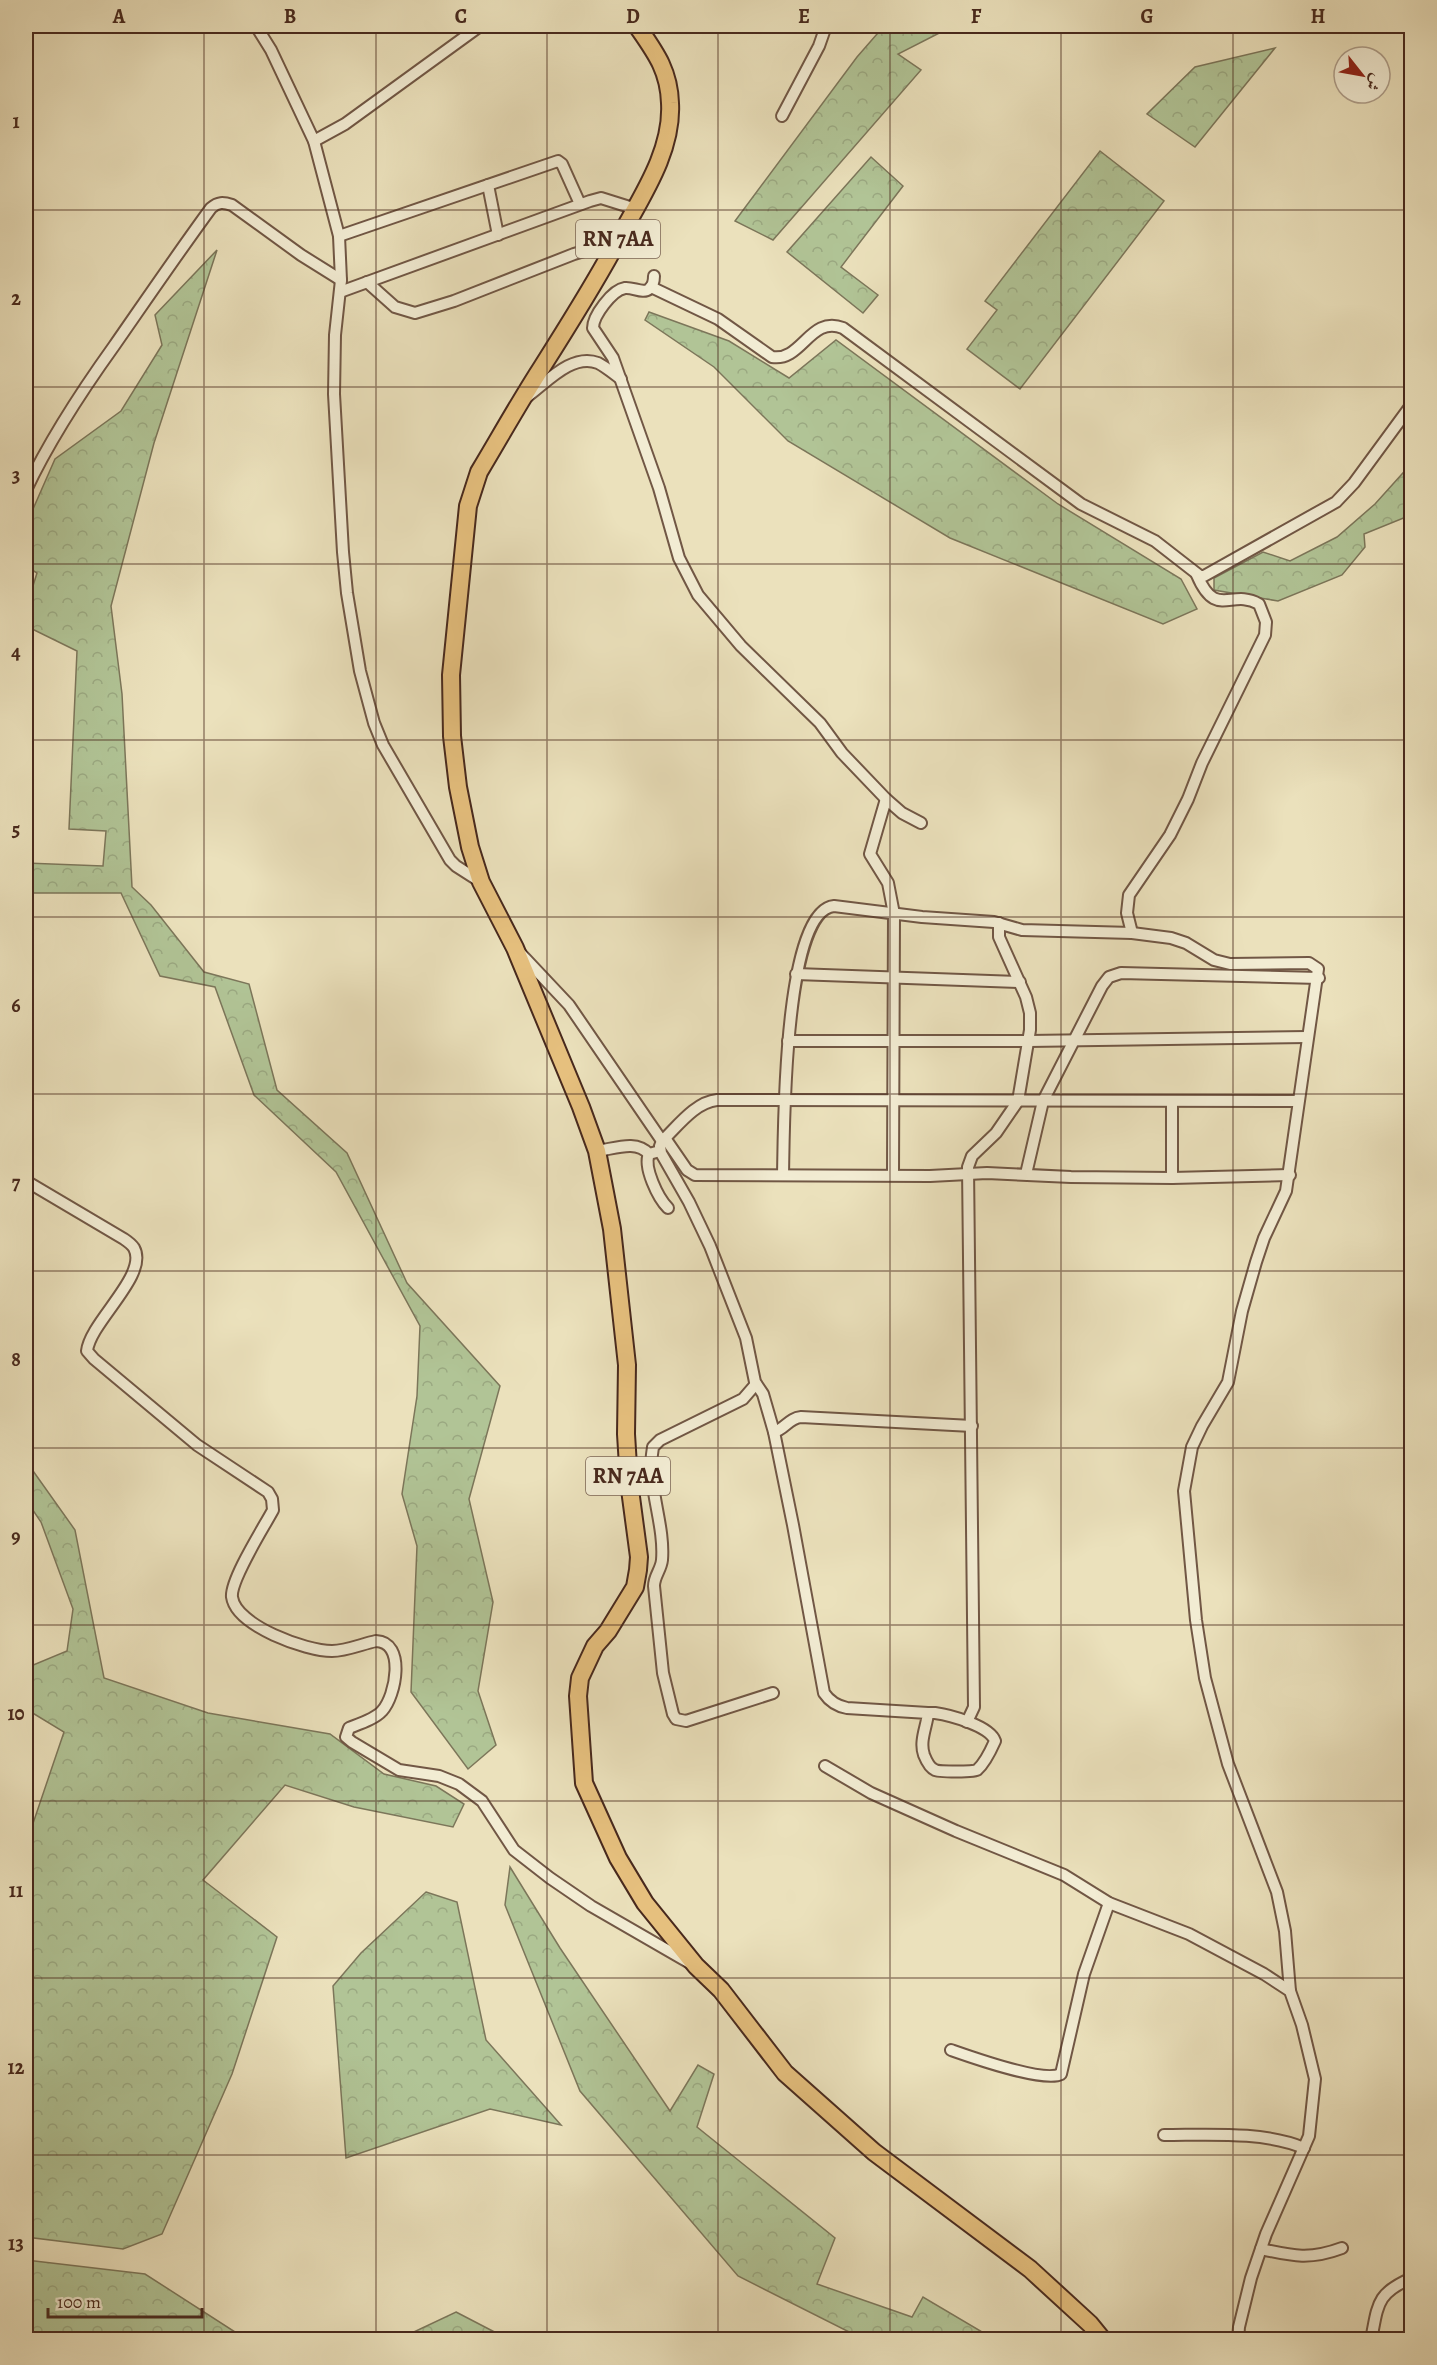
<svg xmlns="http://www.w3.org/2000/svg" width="1437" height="2365" viewBox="0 0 1437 2365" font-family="Alegreya,Amiri,serif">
  <defs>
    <pattern id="forest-crowns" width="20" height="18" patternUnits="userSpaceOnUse" patternTransform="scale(1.5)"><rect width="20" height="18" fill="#b1c496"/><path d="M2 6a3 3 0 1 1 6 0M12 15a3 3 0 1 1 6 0" fill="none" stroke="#9aa881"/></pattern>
  </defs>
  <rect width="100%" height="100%" fill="#ebe1bc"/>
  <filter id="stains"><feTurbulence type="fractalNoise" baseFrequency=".00333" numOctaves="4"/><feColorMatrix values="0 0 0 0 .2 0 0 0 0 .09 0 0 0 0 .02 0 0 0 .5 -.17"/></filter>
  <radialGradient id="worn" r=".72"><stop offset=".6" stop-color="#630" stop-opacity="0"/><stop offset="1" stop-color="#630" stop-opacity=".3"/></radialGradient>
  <g fill="url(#forest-crowns)" stroke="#7c765a" stroke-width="1.5">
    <path d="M884,26H953L898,54L921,70L773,240L735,221L857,57Z"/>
    <path d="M1275,48L1195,147L1147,114L1195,67Z"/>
    <path d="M1100,151L1164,201L1020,389L967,349L997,310L985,301Z"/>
    <path d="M871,157L903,186L841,267L878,295L863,313L787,252Z"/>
    <path d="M217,250L154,443L111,606L122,694L132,887L151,905L204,972L249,984L277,1090L347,1153L407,1283L500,1386L469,1499L493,1602L478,1691L496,1745L468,1769L411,1692L417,1546L402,1494L417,1396L420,1326L336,1172L254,1095L215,987L160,976L121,893H26V863L103,866L106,831L69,829L77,651L26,626V608L37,573L26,566V525L55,459L121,411L162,345L155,315Z"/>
    <path d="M649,312L729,341L789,378L836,340L1058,504L1181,579L1197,609L1163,624L950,538L788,441L714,367L645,320Z"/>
    <path d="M1411,464V515L1364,534L1365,547L1342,575L1278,601L1214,590V578L1263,552L1290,561L1337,537L1375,504Z"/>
    <path d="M26,1461L75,1530L104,1678L208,1713L330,1734L384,1774L436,1786L464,1804L453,1827L354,1807L285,1785L203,1880L277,1937L232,2074L162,2234L123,2249L26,2237V1844L64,1732L26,1709V1668L67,1651L73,1609L41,1522L26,1500Z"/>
    <path d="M510,1867L560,1948L670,2111L698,2065L714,2074L697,2127L835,2238L817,2284L912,2317L923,2297L994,2339H863L738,2276L580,2091L505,1905Z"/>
    <path d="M426,1892L457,1902L486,2040L561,2125L490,2109L346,2158L333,1986L361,1953Z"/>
    <path d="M26,2260L145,2274L246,2339H26Z"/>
    <path d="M456,2312L508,2339H399Z"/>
  </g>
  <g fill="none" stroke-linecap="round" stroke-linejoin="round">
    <defs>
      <g id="minor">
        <path d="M256,26L271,50L314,141L339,236L341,280L335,335L334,394L343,552L347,593L360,671L374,723L383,745L450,860L456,866L481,882"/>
        <path d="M1406,26L1412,27"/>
        <path d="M782,116L819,46L826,26"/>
        <path d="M314,141L345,124L480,26"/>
        <path d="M488,185L498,235"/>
        <path d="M339,236L558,161L562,164L580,204"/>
        <path d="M654,276C654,280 653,286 649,289C643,294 633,287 625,288C612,290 593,316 593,328L613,358L659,488L679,558L698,595L741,646L820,723L842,753L886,799L902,813L921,823"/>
        <path d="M367,282L395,307L415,313L454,301L574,254L584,251L613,250"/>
        <path d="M651,287L718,319L772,357C802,362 810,315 843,328L1081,504L1155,541L1200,576H1204L1336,502L1354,483L1412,404"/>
        <path d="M340,292L590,201L601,198L636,209"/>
        <path d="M528,396C547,382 572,353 598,363C606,367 614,374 621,379"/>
        <path d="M26,490C50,439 81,392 114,346C146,300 178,253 211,208C218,202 223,202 232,205L301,255L341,280"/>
        <path d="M886,799L870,854L888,883L894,914L893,1175"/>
        <path d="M1132,933L1127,913L1129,895L1170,835L1188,799L1202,763L1265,635L1266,622L1259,604C1231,588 1216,620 1197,575"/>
        <path d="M521,954L569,1005L662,1141"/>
        <path d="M796,974L1020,982"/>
        <path d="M788,1041H1029L1307,1037"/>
        <path d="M1172,1101V1178"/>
        <path d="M665,1138L687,1170L695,1175L930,1176L987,1173L1071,1177L1172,1178L1290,1175"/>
        <path d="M597,1151C614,1149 636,1139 649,1154"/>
        <path d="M660,1151L649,1154C643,1167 658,1198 668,1208"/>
        <path d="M1026,1174L1043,1101L1102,986L1109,977L1121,973L1319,978"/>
        <path d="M783,1175C784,1133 783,911 834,906L922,917L994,922L1022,930L1132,933L1171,938L1186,943L1214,960L1230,964L1309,963L1318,969L1286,1191L1264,1238L1256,1262L1242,1311L1228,1382L1202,1426L1192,1447L1184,1491L1196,1620L1205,1678L1228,1764L1277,1892L1285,1931L1290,1991"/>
        <path d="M26,1181L124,1239C127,1241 132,1245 134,1248C149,1275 90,1322 87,1351L94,1359L197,1445L268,1492L272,1499L273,1510C264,1527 230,1580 232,1597C236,1626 306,1651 332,1651C346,1651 362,1644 376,1641C406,1642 396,1696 382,1711C375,1719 359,1724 349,1728L346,1737L352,1742L399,1770L439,1776L459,1784L482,1801L514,1850L550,1878L591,1906L688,1962"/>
        <path d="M756,1384L743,1399L660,1440L653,1447C646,1485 665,1523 662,1560C661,1570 654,1576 654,1586L663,1673L673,1714L676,1719L686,1721L773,1693"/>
        <path d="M774,1432C785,1429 789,1418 801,1417L972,1426"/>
        <path d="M928,1713C927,1726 919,1741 924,1755C926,1760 930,1768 935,1770C938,1772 975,1772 977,1770C984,1764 991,1750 995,1741C990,1726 950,1715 935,1713H928L847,1708C837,1706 830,1702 824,1693L793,1525L774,1432L763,1394L755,1382L746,1338L710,1246L689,1202L661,1153L660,1146L662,1141C677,1127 695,1102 717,1100L1298,1101"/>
        <path d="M967,1722L974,1707L968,1167L972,1156L996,1133L1018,1101L1030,1030V1013L1026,997L999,937V923"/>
        <path d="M825,1766L871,1793L956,1831L1064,1875L1109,1903L1189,1934L1264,1974L1290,1991L1302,2025L1315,2079L1309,2136L1266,2234L1251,2278L1239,2327L1238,2340"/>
        <path d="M951,2050C971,2057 1044,2083 1061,2074L1084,1974L1109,1903"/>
        <path d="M1164,2135C1208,2135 1264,2131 1304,2148"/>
        <path d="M1261,2249C1293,2256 1310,2260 1342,2248"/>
        <path d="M1371,2340C1378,2305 1376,2293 1412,2278"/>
      </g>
      <path id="primary" d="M637,26C655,52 669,70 670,103C673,153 639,200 617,242C594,285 568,326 542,367C520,401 500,437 479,472L468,506L451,675L452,736L458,787L470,847L481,882L515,948L581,1107L597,1151L612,1229L627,1365L626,1434L629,1482L639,1557L638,1570L635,1587L608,1631L595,1646L580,1678L578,1696L584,1783L618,1858L645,1903L696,1966L721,1990L785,2073L874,2152L1030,2269L1090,2324L1103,2340"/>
    </defs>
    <use href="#minor" stroke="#715745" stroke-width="14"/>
    <use href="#primary" stroke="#48291d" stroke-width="20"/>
    <use href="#minor" stroke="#f2ecd3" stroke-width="10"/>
    <use href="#primary" stroke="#e6c07e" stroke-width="16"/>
  </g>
  <path fill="none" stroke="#48291d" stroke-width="1.5" stroke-opacity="0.55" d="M204,26V2340M376,26V2340M547,26V2340M718,26V2340M890,26V2340M1061,26V2340M1233,26V2340M26,210H1412M26,387H1412M26,564H1412M26,740H1412M26,917H1412M26,1094H1412M26,1271H1412M26,1448H1412M26,1625H1412M26,1801H1412M26,1978H1412M26,2155H1412"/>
  <g text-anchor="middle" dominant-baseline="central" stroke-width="5" stroke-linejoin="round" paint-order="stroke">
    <g fill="#f2ecd3" stroke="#7b6454" stroke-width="1.5">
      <rect x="576" y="220" width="84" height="38" rx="4.5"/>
      <rect x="586" y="1457" width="84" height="38" rx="4.5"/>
    </g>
    <g font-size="22" font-weight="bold" fill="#48291d">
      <text x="618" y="239">RN 7AA</text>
      <text x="628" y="1476">RN 7AA</text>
    </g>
  </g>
  <rect width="1437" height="2365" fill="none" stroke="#ebe1bc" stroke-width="66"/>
  <g transform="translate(1362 75) rotate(121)"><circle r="28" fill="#f2ecd3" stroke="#ae9e8a" stroke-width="1.5"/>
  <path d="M0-4.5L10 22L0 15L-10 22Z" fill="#8f2418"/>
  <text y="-9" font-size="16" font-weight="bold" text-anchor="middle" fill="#48291d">ش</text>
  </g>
  <path d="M48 2308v9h154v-9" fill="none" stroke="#48291d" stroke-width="3"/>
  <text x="57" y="2308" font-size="18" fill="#48291d" stroke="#f2ecd3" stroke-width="4.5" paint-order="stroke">100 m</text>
  <rect x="33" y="33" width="1371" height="2299" fill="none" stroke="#48291d" stroke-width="2"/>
  <g font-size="20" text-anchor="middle" font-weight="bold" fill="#48291d">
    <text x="119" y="23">A</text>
    <text x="290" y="23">B</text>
    <text x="461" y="23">C</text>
    <text x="633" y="23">D</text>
    <text x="804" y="23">E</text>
    <text x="976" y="23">F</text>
    <text x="1147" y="23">G</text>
    <text x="1318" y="23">H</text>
    <text x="16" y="128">1</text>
    <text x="16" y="305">2</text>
    <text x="16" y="482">3</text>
    <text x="16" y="659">4</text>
    <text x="16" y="836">5</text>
    <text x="16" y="1012">6</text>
    <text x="16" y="1189">7</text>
    <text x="16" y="1366">8</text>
    <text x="16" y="1543">9</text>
    <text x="16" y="1720">10</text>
    <text x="16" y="1897">11</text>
    <text x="16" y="2074">12</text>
    <text x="16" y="2250">13</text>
  </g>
  <rect width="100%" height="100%" filter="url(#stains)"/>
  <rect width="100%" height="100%" fill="url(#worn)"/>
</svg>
